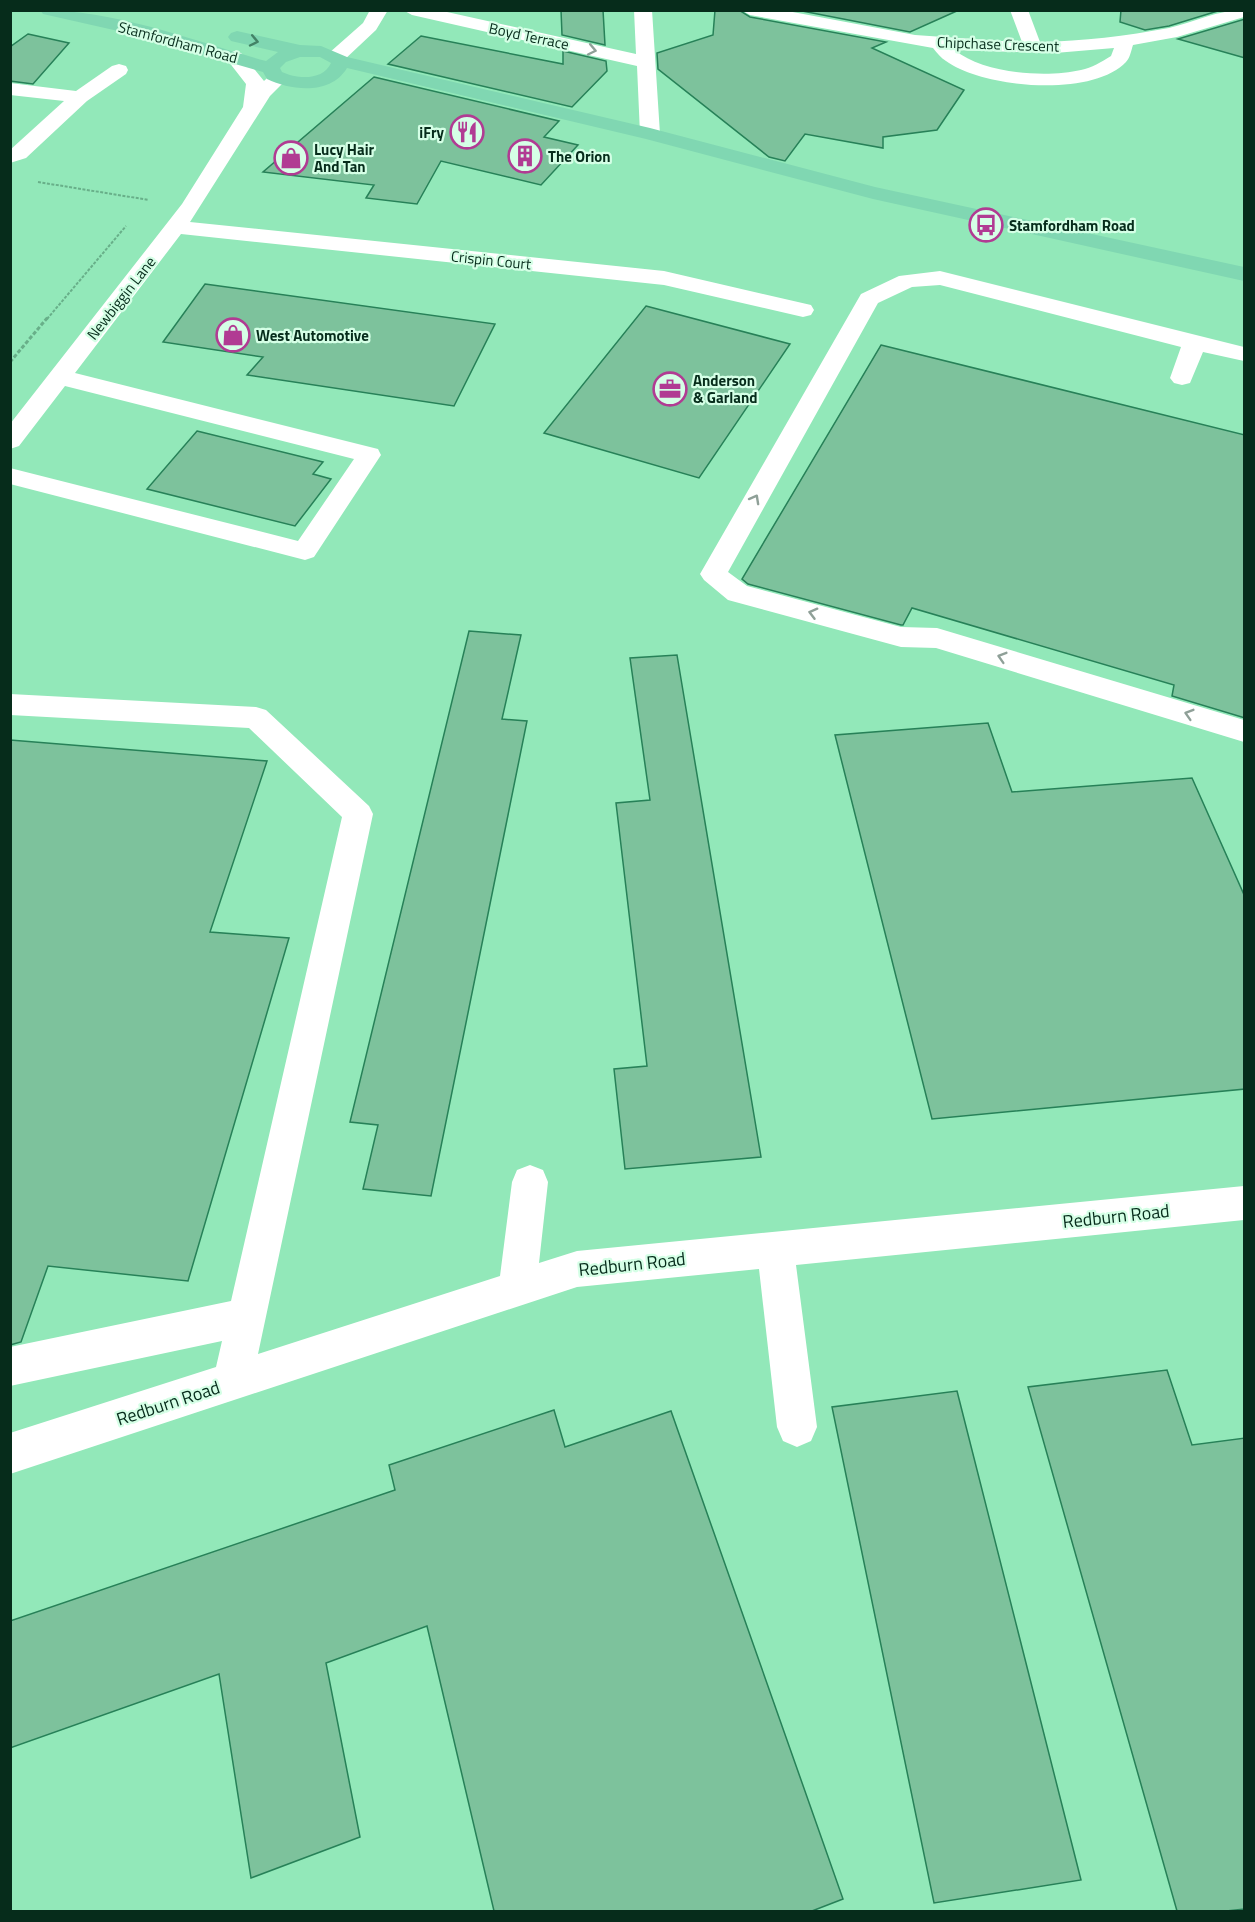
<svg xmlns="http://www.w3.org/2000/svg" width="1255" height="1922" viewBox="0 0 1255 1922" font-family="'Titillium Web',sans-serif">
  <rect width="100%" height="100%" fill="#92e8b9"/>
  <g fill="#7dc29c" stroke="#278158" stroke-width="1.5">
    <path d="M561,10H603L605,45L562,35Z"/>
    <path d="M715,10H739L750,17L886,42L872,48L964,90L937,130L883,137V148L805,134L785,161L769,157L658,69L657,53L713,35Z"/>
    <path d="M797,10H959L910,32Z"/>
    <path d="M1121,10H1221L1169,26L1145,30L1120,22Z"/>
    <path d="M1245,19V58L1178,39Z"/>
    <path d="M28,34L69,43L33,84L10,81V47Z"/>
    <path d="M421,36L563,64V51L606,61L607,71L572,107L388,64Z"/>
    <path d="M374,77L559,121L544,137L578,145L541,185L441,161L417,204L366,198L374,185L263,172Z"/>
    <path d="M205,284L495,324L454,406L247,375L263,357L163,342Z"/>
    <path d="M646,306L790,344L699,478L544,433Z"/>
    <path d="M881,345L1245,435V718L1172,696L1174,685L912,608L903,625H901L748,584L742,579Z"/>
    <path d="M197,431L323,462L313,474L331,479L295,526L147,489Z"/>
    <path d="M469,631L521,635L502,719L527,721L431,1196L363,1189L378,1125L350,1122Z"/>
    <path d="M677,655L761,1157L625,1169L614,1069L647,1066L616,803L650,800L630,658Z"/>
    <path d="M988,723L1012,792L1192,778L1245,897V1089L932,1119L835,735Z"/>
    <path d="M10,740L267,761L210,932L289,938L188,1281L48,1266L21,1342L10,1345Z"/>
    <path d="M1167,1370L1192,1445L1245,1438V1909L1226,1911H1177L1028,1387Z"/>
    <path d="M957,1391L1081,1880L934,1903L832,1407Z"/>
    <path d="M554,1410L565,1447L671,1411L843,1899L812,1911H494L427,1626L326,1663L360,1837L251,1878L219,1674L10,1748V1621L395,1490L389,1465Z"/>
  </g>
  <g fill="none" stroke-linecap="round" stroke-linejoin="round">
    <g stroke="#68af89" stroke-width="2" stroke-dasharray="3 1.5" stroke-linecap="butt">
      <path d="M38,182L149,200"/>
      <path d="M47,319L126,226"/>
    </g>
    <path stroke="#68af89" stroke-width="3" stroke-dasharray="4 2" stroke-linecap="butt" d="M10,362L48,317"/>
    <g fill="#fff" fill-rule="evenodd">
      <path d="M370,10H388L376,30L343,61H329L327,57L329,53L363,23Z"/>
      <path d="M403,10H438L636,54L634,10H652L660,134L657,138H643L640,134L637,66L412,15Z"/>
      <path d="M741,10H782L915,35L1016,42H1022L1010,10H1028L1040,42C1083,41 1126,36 1169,28C1194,22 1218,10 1244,10V17L1177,37L1133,45C1131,51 1130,58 1126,62C1092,98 983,88 946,61C941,58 937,53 933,48L750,15ZM1114,48L1111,56C1101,62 1092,68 1081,70C1047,78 983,74 955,50L1055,53Z"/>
      <path d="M234,51L241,53L264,81C271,74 275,72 285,74L288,78L270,96L190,222L664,271L811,305L814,310L811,315L803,317L664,285L181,234L75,373L378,449L381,455L314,557L305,560L10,484V468L298,541L354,459L65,386L19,446L10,449V424L182,204L243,107L246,84L225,57L227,53Z"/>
      <path d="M119,64L126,66L128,70L126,74L87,101L26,158L10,163V150L64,101L10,95V83L76,91L112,66Z"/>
      <path d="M940,271L1244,347V361L1203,352L1190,383L1182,385L1174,383L1170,378L1181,347L940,285L912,287L878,303L728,572L747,586L901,627L937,628L1244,720V742L936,648L901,647L728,600L704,580L700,574L861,294L899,276Z"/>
      <path d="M10,694L256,707L266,710L369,806L373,814L258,1354L500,1276L512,1182L517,1170L530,1165L543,1170L548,1182L539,1263L577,1251L1244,1186V1220L796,1265L817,1427L811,1441L797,1447L783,1441L777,1427L759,1269L577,1287L10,1474V1433L216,1367L222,1341L10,1386V1347L231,1301L342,817L249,728L10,715Z"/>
    </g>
    <path fill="#80d7b2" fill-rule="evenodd" d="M40,10C117,10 193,41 266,61L278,52L231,41L228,37L231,33L237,31L300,45L321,46L347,57L650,128L875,187L1244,267V281L873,199L646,139L347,68C331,95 292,91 267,79L263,72L127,33L43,14ZM300,57H320L331,63C323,81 297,79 282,72L280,68L286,62Z"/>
  </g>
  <defs><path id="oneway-chevron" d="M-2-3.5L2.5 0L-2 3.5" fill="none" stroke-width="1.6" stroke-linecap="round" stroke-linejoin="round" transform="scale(1.5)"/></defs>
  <use stroke="#438266" href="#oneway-chevron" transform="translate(254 41) rotate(12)"/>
  <g stroke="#8fa098">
    <use href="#oneway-chevron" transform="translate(592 50) rotate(12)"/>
    <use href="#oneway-chevron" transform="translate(755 499) rotate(-61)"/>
    <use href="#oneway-chevron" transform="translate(813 613) rotate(-165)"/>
    <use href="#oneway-chevron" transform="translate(1002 657) rotate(-163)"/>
    <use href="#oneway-chevron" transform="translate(1189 714) rotate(-163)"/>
  </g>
  <defs>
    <symbol id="restaurant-ring" viewBox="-11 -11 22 22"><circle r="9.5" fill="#d5ffe6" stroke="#b13b93" stroke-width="1.5"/><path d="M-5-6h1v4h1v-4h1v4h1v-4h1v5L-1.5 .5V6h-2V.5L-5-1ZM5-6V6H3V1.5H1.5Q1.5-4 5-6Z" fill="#b13b93"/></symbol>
    <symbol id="building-ring" viewBox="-11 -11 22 22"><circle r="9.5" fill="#d5ffe6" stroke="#b13b93" stroke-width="1.5"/><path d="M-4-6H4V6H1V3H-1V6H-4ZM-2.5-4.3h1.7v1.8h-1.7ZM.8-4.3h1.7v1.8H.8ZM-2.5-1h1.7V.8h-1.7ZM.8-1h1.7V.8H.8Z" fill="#b13b93"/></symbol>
    <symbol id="shop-ring" viewBox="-11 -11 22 22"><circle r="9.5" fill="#d5ffe6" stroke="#b13b93" stroke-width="1.5"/><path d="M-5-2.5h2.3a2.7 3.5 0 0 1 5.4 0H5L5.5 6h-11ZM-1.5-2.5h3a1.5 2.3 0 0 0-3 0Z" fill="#b13b93"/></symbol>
    <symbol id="bus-ring" viewBox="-11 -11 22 22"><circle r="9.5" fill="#d5ffe6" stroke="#b13b93" stroke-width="1.5"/><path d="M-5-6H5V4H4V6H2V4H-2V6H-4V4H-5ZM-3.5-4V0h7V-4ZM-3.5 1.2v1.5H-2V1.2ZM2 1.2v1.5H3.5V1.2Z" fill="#b13b93"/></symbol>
    <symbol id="office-ring" viewBox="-11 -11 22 22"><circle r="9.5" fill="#d5ffe6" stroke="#b13b93" stroke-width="1.5"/><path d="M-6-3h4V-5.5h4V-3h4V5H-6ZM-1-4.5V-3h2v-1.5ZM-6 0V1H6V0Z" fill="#b13b93"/></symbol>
  </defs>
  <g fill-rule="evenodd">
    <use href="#restaurant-ring" x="448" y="113" width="38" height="38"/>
    <use href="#building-ring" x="506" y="137" width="38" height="38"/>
    <use href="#shop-ring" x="272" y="139" width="38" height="38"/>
    <use href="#bus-ring" x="967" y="206" width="38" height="38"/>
    <use href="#shop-ring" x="214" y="316" width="38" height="38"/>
    <use href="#office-ring" x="651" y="370" width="38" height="38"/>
  </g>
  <g text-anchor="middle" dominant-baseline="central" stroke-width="4.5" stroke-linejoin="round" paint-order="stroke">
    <g font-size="15" fill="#062c1b" stroke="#d5ffe6">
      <text transform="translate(529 36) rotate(12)">Boyd Terrace</text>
      <text transform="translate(178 42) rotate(15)">Stamfordham Road</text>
      <text transform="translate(998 44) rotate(2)">Chipchase Crescent</text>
      <text transform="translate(491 260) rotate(6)">Crispin Court</text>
      <text transform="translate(121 298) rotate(-52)">Newbiggin Lane</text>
    </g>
    <g font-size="15" font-weight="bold" fill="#062c1b" stroke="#d5ffe6" text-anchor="start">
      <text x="444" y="132" text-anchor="end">iFry</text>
      <text x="314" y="149">Lucy Hair<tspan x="314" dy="17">And Tan</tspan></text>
      <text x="548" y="156">The Orion</text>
      <text x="1009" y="225">Stamfordham Road</text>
      <text x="256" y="335">West Automotive</text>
      <text x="693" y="380">Anderson<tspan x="693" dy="17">&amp; Garland</tspan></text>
    </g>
    <g font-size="18" fill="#062c1b" stroke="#d5ffe6">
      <text transform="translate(1116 1216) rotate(-6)">Redburn Road</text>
      <text transform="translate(632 1264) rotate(-6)">Redburn Road</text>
      <text transform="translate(168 1403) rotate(-18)">Redburn Road</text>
    </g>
  </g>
  <rect width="1255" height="1922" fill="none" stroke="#062c1b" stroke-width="24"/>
</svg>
